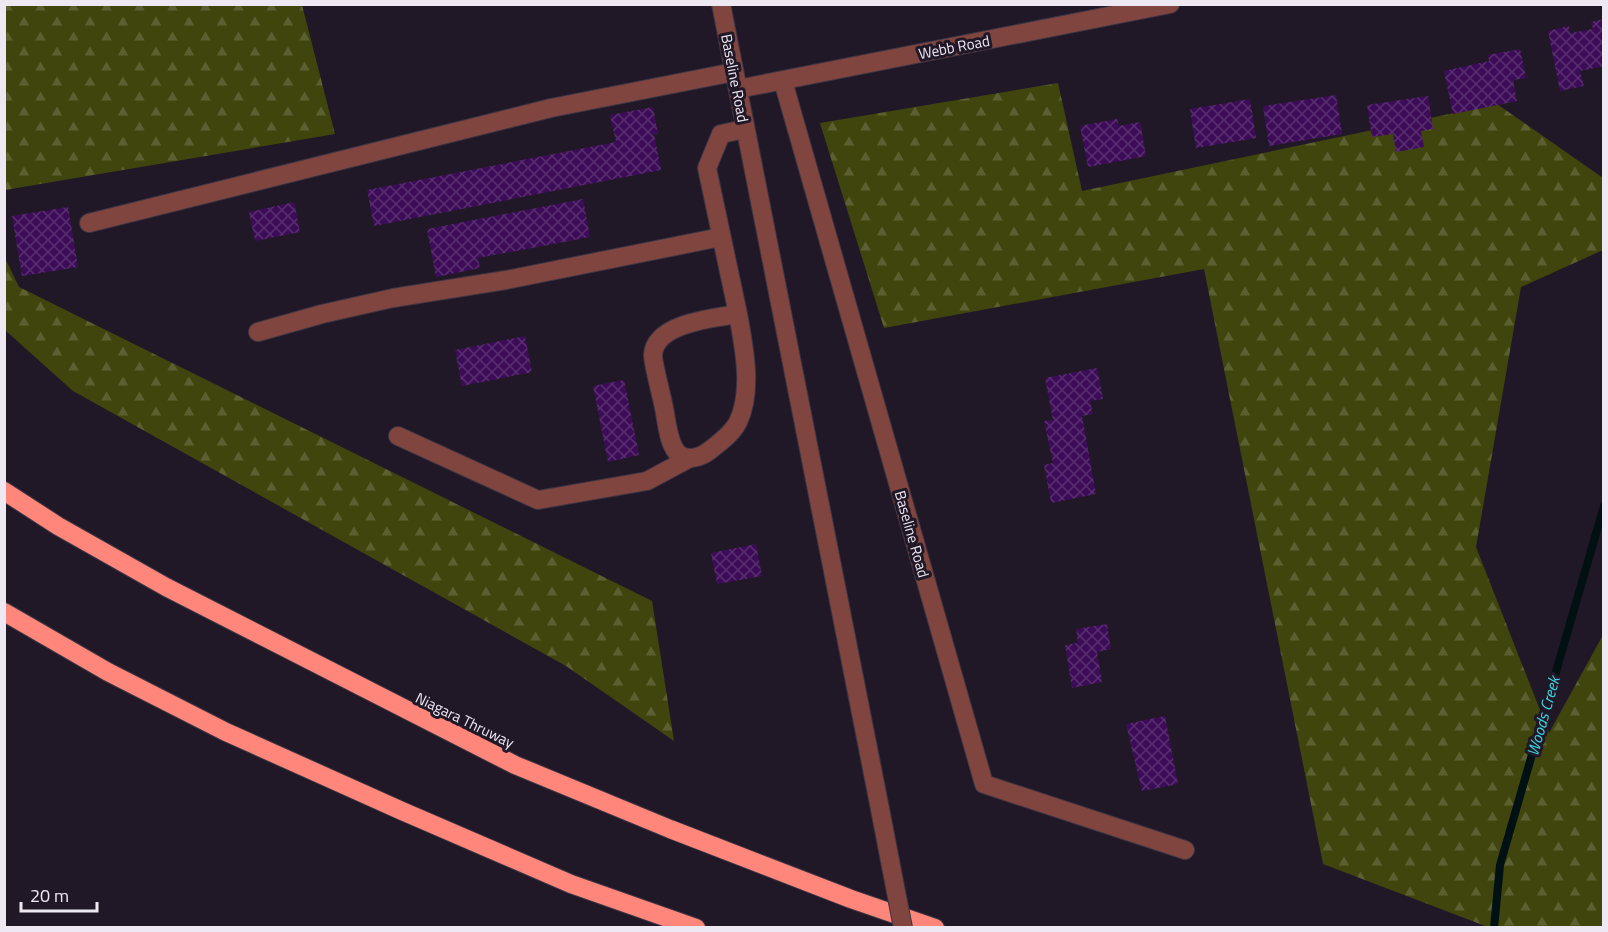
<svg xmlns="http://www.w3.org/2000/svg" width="1608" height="932" viewBox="0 0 1608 932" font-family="'Titillium Web',sans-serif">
  <defs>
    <pattern id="forest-firs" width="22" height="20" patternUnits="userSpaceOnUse" patternTransform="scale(1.5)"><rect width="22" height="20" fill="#40450d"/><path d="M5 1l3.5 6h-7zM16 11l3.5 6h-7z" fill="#5c6031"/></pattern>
    <pattern id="building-cross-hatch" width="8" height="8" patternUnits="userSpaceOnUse" patternTransform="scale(1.5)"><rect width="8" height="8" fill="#3d0c58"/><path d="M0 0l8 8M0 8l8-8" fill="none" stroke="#592f70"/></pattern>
  </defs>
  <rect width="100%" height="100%" fill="#211827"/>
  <g fill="url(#forest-firs)">
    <path d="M5,4L302,5L335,134L5,190Z"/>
    <path d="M1058,83L1082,191L1497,104L1603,178V250L1521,287L1476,547L1549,733L1603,635V927H1488L1323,864L1204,269L884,328L820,123Z"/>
    <path d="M4,256L19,287L652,601L674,741L566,666L73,391L5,330Z"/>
  </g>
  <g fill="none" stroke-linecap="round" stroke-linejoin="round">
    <path stroke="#011012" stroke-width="8" d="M1494,928L1500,865L1604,506"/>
  </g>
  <g fill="url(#building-cross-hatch)">
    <path d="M1604,19V66L1580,71L1584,86L1560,91L1548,31L1569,26L1570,33L1593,29L1591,22Z"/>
    <path d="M1520,49L1526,78L1513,80L1517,101L1453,114L1444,71L1489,61L1488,55Z"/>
    <path d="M1336,95L1342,134L1269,146L1263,106Z"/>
    <path d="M1428,96L1433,129L1421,131L1424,147L1396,152L1393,134L1372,137L1367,105Z"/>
    <path d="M1250,99L1256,138L1196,148L1190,109Z"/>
    <path d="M653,107L658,134H654L661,170L374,226L367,190L616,142L610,115Z"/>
    <path d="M1117,119L1119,126L1140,122L1146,156L1088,167L1080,126Z"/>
    <path d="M583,199L590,237L478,258L480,268L436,277L427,229Z"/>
    <path d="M294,202L300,232L255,241L249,212Z"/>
    <path d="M68,207L78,267L22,276L12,216Z"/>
    <path d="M525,336L532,372L462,386L455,350Z"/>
    <path d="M1097,368L1103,399L1090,401L1093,414L1082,416L1096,494L1051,503L1044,465L1053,463L1044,421L1053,420L1045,378Z"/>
    <path d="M624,380L639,455L608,462L593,386Z"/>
    <path d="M756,544L762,576L717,584L711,553Z"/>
    <path d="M1107,624L1111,649L1097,652L1102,682L1072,688L1065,645L1078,643L1076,629Z"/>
    <path d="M1165,716L1178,784L1142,791L1126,724Z"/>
  </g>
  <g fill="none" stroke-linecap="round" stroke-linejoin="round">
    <defs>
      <g id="minor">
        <path d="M721,4L880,809"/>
        <path d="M783,81L984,784L1185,850"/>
        <path d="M738,89L1170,4"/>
        <path d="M89,223L551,108L734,72"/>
        <path d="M738,314C714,318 655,323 653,355C653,365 662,396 664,408C667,421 668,447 680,455C689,461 701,457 709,451C719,443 732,434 738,422C753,391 744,347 738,314L707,168L721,134L745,129"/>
        <path d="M258,332L322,314L393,298L506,280L721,237"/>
        <path d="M398,436L538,500L647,481L688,459"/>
      </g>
      <g id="highway">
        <path d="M4,491L58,526L166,587L515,765L670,829L851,899L935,928"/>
        <path d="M4,612L108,672L226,732L402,811L571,884L696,928"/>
      </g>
    </defs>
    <use href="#minor" stroke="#3e3544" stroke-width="20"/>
    <use href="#highway" stroke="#3e3544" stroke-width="20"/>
    <use href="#minor" stroke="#81453f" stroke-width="18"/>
    <use href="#highway" stroke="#ff867a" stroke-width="18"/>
    <defs>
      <path id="minor-bridge" d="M880,809L903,928"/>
    </defs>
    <use href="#minor-bridge" stroke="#3e3544" stroke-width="20" stroke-linecap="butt"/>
    <use href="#minor-bridge" stroke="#81453f" stroke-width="18"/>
  </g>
  <g text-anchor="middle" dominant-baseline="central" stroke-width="6" stroke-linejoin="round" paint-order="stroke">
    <g font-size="15" fill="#eee8f3" stroke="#211827">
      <text transform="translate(954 47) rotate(-11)">Webb Road</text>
      <text transform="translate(735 78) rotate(79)">Baseline Road</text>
      <text transform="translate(912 534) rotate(74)">Baseline Road</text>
      <text transform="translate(465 720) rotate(26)">Niagara Thruway</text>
    </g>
    <g font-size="16" font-style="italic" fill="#3ad7e2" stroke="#211827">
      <text transform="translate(1543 716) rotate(-74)">Woods Creek</text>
    </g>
  </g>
  <rect width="1608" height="932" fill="none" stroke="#eee8f3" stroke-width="12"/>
  <path d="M21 902v9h76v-9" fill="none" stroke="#eee8f3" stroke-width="3"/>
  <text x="30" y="902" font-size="18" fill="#eee8f3" stroke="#211827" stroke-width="4.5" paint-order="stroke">20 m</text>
</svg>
